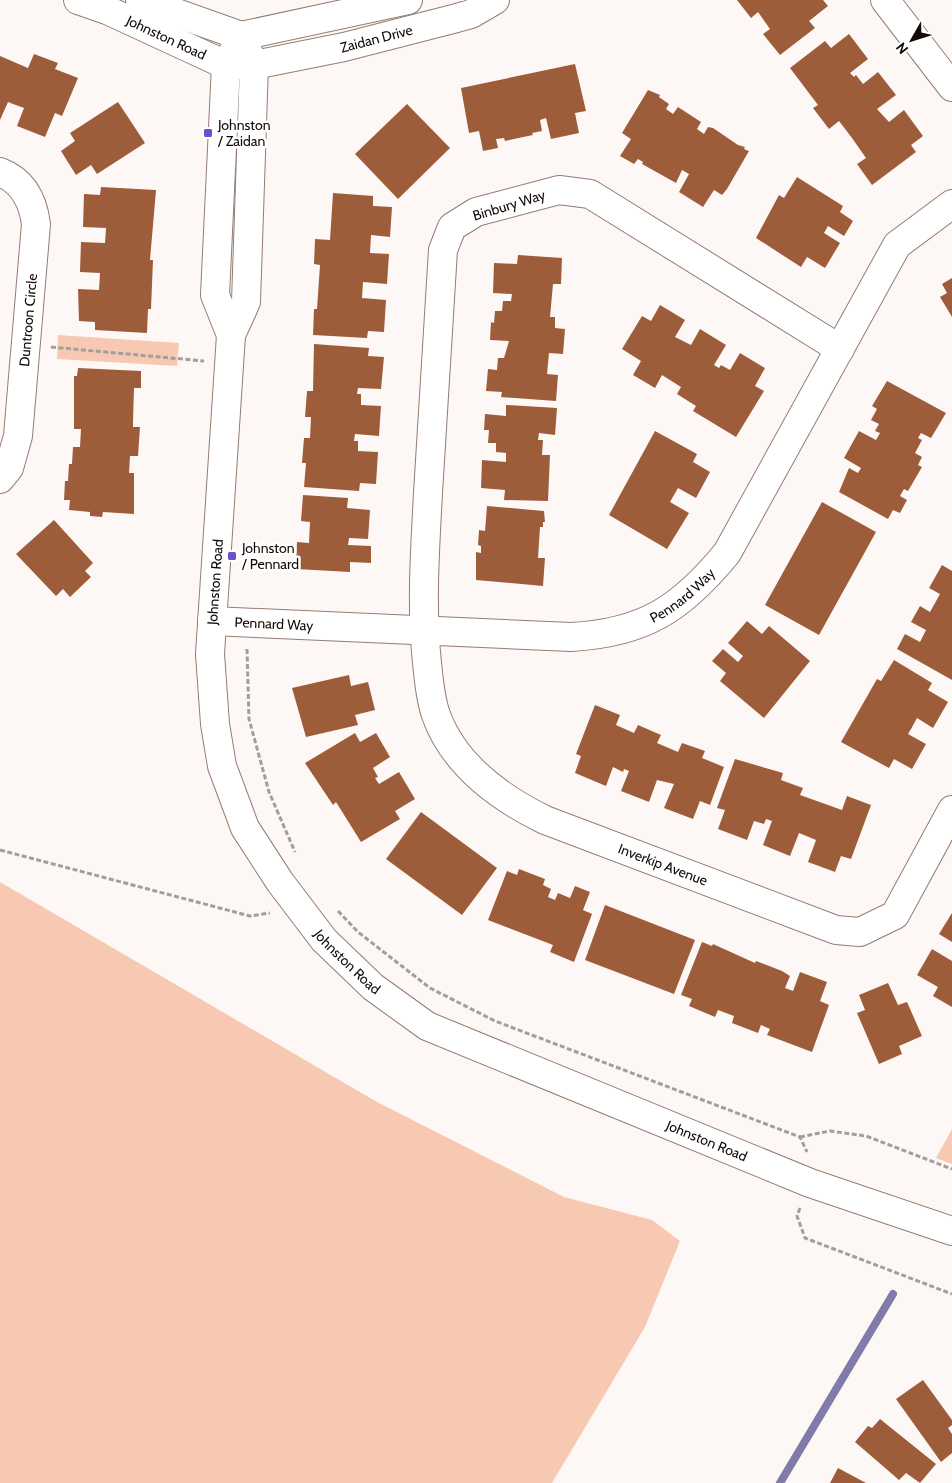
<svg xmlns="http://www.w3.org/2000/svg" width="952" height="1483" viewBox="0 0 952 1483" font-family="Cabin,sans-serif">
  <rect width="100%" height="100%" fill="#fdf8f6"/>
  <g fill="#f8c9b2">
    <path d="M58,335L179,343L177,366L57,359Z"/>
    <path d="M0,882L377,1102L564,1197L652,1220L680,1241L645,1327L552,1483H0Z"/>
    <path d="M952,1129V1164L936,1158Z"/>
  </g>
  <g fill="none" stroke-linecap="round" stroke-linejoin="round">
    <path stroke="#817baa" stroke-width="8" d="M780,1483L893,1294"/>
  </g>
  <g fill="#9e5d3a">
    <path d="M737,0H823L828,6L809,21L815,28L780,55L763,34L770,29L758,12L751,18Z"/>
    <path d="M849,34L868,59L850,73L854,77L856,75L863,84L878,72L896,95L877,109L889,122L904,110L923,136L911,145L916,152L872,185L857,164L866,158L852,138L839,121L829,129L813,108L818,105L790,68L825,41L831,48Z"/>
    <path d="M34,54L58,63L55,69L78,78L62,116L55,113L45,137L17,126L24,108L13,104L8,102L0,120V56L28,68Z"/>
    <path d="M575,64L586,111L575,113L579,133L551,139L546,118L540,120L542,131L532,133L533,135L505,141L504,138L496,139L498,148L483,151L479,131L469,133L461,88Z"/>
    <path d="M648,90L660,95L659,97L669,104L666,109L673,114L678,107L701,122L697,129L704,134L708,127L713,128L738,145L745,147L744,149L749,151L727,189L722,195L714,190L703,207L679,192L689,174L682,170L676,183L642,164L643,162L638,159L634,164L620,156L631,139L622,133Z"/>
    <path d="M118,102L145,143L97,174L91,165L76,175L61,151L75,141L70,133Z"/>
    <path d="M407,104L450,148L398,199L355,154Z"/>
    <path d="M797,177L843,206L840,212L853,221L844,236L828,226L824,233L840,243L825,268L807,257L801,267L756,238L779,195L784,198Z"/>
    <path d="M101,187L156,190L150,260H153L151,309H148L147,333L95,330V322L79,321L78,289L99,290L100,273L80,272L81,242L105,243L106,228L83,227L84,194L100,195Z"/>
    <path d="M333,193L373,196V206L392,207L390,237L371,235L370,253L389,254L387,284L363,282L362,298L386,300L384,332L368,331L367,338L313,335L314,309H317L320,265L314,264L315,239L330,240Z"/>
    <path d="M518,255L562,258L561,284H553L550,317H555V328L565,329L563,354L549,353L547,374L558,375L556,401L501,397L502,392L486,391L488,369L497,370L498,358H504L509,341L490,340L491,322L494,323L495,311H502L503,301H511L512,294L493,293L494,263L517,264Z"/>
    <path d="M952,278V317L940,297L947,293L942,284Z"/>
    <path d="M660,305L685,320L675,337L691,345L700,329L726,345L714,365L719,368L721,365L730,370L740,353L765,368L755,386L764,391L736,437L693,411L696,406L677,394L681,387L662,375L655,388L633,375L641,361L622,349L642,316L651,321Z"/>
    <path d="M314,344L369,348L368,356L384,357L381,389L358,388L357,394H361V405L381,406L379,436L355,434L354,441H358V451L378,452L376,484L360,483L359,491L304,487L306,463H302L304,438H310L311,417H305L307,391H313Z"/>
    <path d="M78,368L141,371V388H134L133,422V427H140L138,456H130L129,473H134V514L103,512L102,517L90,516V512L69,510L70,500H64L65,481H68L69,464H72L73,447H80L81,429H74V376H77Z"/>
    <path d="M887,381L946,413L931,438L921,433L918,438L922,440L915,453L922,457L918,465L922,467L908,491L904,489L900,496L907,500L900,513L893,510L888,519L839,492L849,468L858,473L861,468L844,458L859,431L876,440L880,433L875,431L879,424L871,420L877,409L872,406Z"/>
    <path d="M506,405L557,408L555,435L539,433L538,440H543L542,455H550L548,501L504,500L505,490L481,488L482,460L506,462V453L496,452V443H488L489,430H484L485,414L506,416Z"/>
    <path d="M655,431L697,454L693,462L710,472L696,498L678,488L670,502L689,513L667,549L609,515Z"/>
    <path d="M303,495L348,498L347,508L370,510L368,539L349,538L348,545L371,546V563L350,562V572L296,569L297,542L309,543L310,522L301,521Z"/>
    <path d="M822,502L876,532L819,635L765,605Z"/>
    <path d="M487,506L544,511L545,522H543V527H540L538,558H545L543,586L476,580V552L481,553V546L478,545L479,530L485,531Z"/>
    <path d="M54,520L93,563L85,571L91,577L70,597L63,589L56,596L16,554Z"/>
    <path d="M942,565L952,571V680L897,649L905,634L920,642L926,630L911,622L920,606L930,612L940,594L929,588Z"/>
    <path d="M747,621L762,634L769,626L810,661L764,718L720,681L726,673L712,661L723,649L738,662L743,656L728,643Z"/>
    <path d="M894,660L932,683L928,690L948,702L933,728L917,718L911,729L908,734L926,744L912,769L894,759L889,768L841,742L877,679L881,681Z"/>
    <path d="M349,675L351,686L368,682L375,710L355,715L358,725L306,737L292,688Z"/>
    <path d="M595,705L620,715L616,725L634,733L638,725L661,735L657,743L678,752L682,743L705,751L702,758L724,767L710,805L700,801L693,819L664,808L674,784L657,780L649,802L621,791L629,771L624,769L623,772L613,767L606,786L575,773L581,756L576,754Z"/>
    <path d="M355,733L360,742L376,733L390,757L373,768L378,777L375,778L379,784L399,772L415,799L395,811L400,819L361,842L336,802L333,805L305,763Z"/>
    <path d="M735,759L783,773L781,780L803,788L800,795L842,810L847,796L871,805L851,859L841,856L835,872L808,862L816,840L799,833L790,856L763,845L772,821L766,819L764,824L754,821L747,840L718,829L725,810L717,808Z"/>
    <path d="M421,812L497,868L462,915L386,859Z"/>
    <path d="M519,869L545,879L543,885L551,889L548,897L555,900L558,893L570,898L575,886L590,892L583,910L592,914L574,962L550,952L553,945L488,920L507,871L517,875Z"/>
    <path d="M605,905L695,940L674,994L585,960Z"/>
    <path d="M952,913V942L939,934Z"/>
    <path d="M702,942L712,946L713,944L755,963L756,961L782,971L790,976L785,988L793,991L800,972L827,982L820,1001L829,1005L812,1052L767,1035L770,1029L761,1025L758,1033L732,1023L734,1016L718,1010L715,1017L689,1006L692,999L681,995Z"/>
    <path d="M932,949L952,961V1007L933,996L938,987L917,975Z"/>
    <path d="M888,983L898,1005L907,1002L922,1036L899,1046L902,1054L879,1064L857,1013L865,1010L859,995Z"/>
    <path d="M923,1380L952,1420V1425L948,1428L952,1434V1453L941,1462L896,1399Z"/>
    <path d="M880,1419L936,1464L920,1483L906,1473L899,1480L855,1442L868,1426L872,1428Z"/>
    <path d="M838,1468L866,1483H830Z"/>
  </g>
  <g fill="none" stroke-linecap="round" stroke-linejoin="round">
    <defs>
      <g id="minor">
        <path id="s1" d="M78,0L107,10L226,65H254L344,47L453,19L471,14L495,0"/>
        <path id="s2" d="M140,0L241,36L254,65L246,302L231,335L210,654L215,724L222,766L245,828L280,882L324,940L373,987L427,1026L810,1183L952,1231"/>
        <path d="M885,0L952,87"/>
        <path d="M241,36L408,0"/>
        <path d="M0,172C23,181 33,201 36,224L18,436L9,468L0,479"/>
        <path d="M231,335L215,295L226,65L234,50"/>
        <path id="s3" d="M840,349L590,194L559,190L476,212L452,227L443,250C438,331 433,412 428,493C425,550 421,606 427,663C429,681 430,698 436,715C454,765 500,798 545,820L836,930L860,932L895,915L952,810"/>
        <path id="s4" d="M212,621L571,637C644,633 681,609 727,553L897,245L952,204"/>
      </g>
    </defs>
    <use href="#minor" stroke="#937d72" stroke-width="30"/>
    <g stroke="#a49e9b" stroke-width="3" stroke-dasharray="5 2.5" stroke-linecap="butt">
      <path d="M51,347L204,361"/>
      <path d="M247,649L249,719L269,792L295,852"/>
      <path d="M0,850L250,916L270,913"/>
      <path d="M338,911L358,932L430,988L495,1021L800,1137L807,1152"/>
      <path d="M800,1137L830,1131L866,1136L952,1169"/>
      <path d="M800,1208L797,1216L805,1238L952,1294"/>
    </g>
    <use href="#minor" stroke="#fff" stroke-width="28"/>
  </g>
  <g fill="#6852cb" stroke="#fff" stroke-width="2">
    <rect x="203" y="128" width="10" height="10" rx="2.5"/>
    <rect x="227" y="551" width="10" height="10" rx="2.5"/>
  </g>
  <g text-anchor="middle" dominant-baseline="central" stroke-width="5" stroke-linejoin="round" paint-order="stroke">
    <g font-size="14" fill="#120a06" stroke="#fff">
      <text stroke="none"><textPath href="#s1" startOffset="96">Johnston Road</textPath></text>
      <text stroke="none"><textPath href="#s1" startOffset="315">Zaidan Drive</textPath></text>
      <text transform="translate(509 205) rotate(-17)">Binbury Way</text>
      <text transform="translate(28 320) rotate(-85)">Duntroon Circle</text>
      <text transform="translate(215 582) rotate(-86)">Johnston Road</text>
      <text stroke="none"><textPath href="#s4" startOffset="481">Pennard Way</textPath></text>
      <text stroke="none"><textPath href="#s4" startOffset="62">Pennard Way</textPath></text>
      <text stroke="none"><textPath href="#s3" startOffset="1212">Inverkip Avenue</textPath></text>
      <text stroke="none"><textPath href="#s2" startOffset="1080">Johnston Road</textPath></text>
      <text stroke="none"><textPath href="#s2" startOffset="1485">Johnston Road</textPath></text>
    </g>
    <g font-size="14" fill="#120a06" stroke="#fff" text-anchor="start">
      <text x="218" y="125">Johnston<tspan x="218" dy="16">/ Zaidan</tspan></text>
      <text x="242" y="548">Johnston<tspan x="242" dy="16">/ Pennard</tspan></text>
    </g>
  </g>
  <g transform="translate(912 40) rotate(231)" stroke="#ffffff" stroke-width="4" paint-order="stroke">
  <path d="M0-4L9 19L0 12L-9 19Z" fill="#120a06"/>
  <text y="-8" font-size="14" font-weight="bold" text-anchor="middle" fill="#120a06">N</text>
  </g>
</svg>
